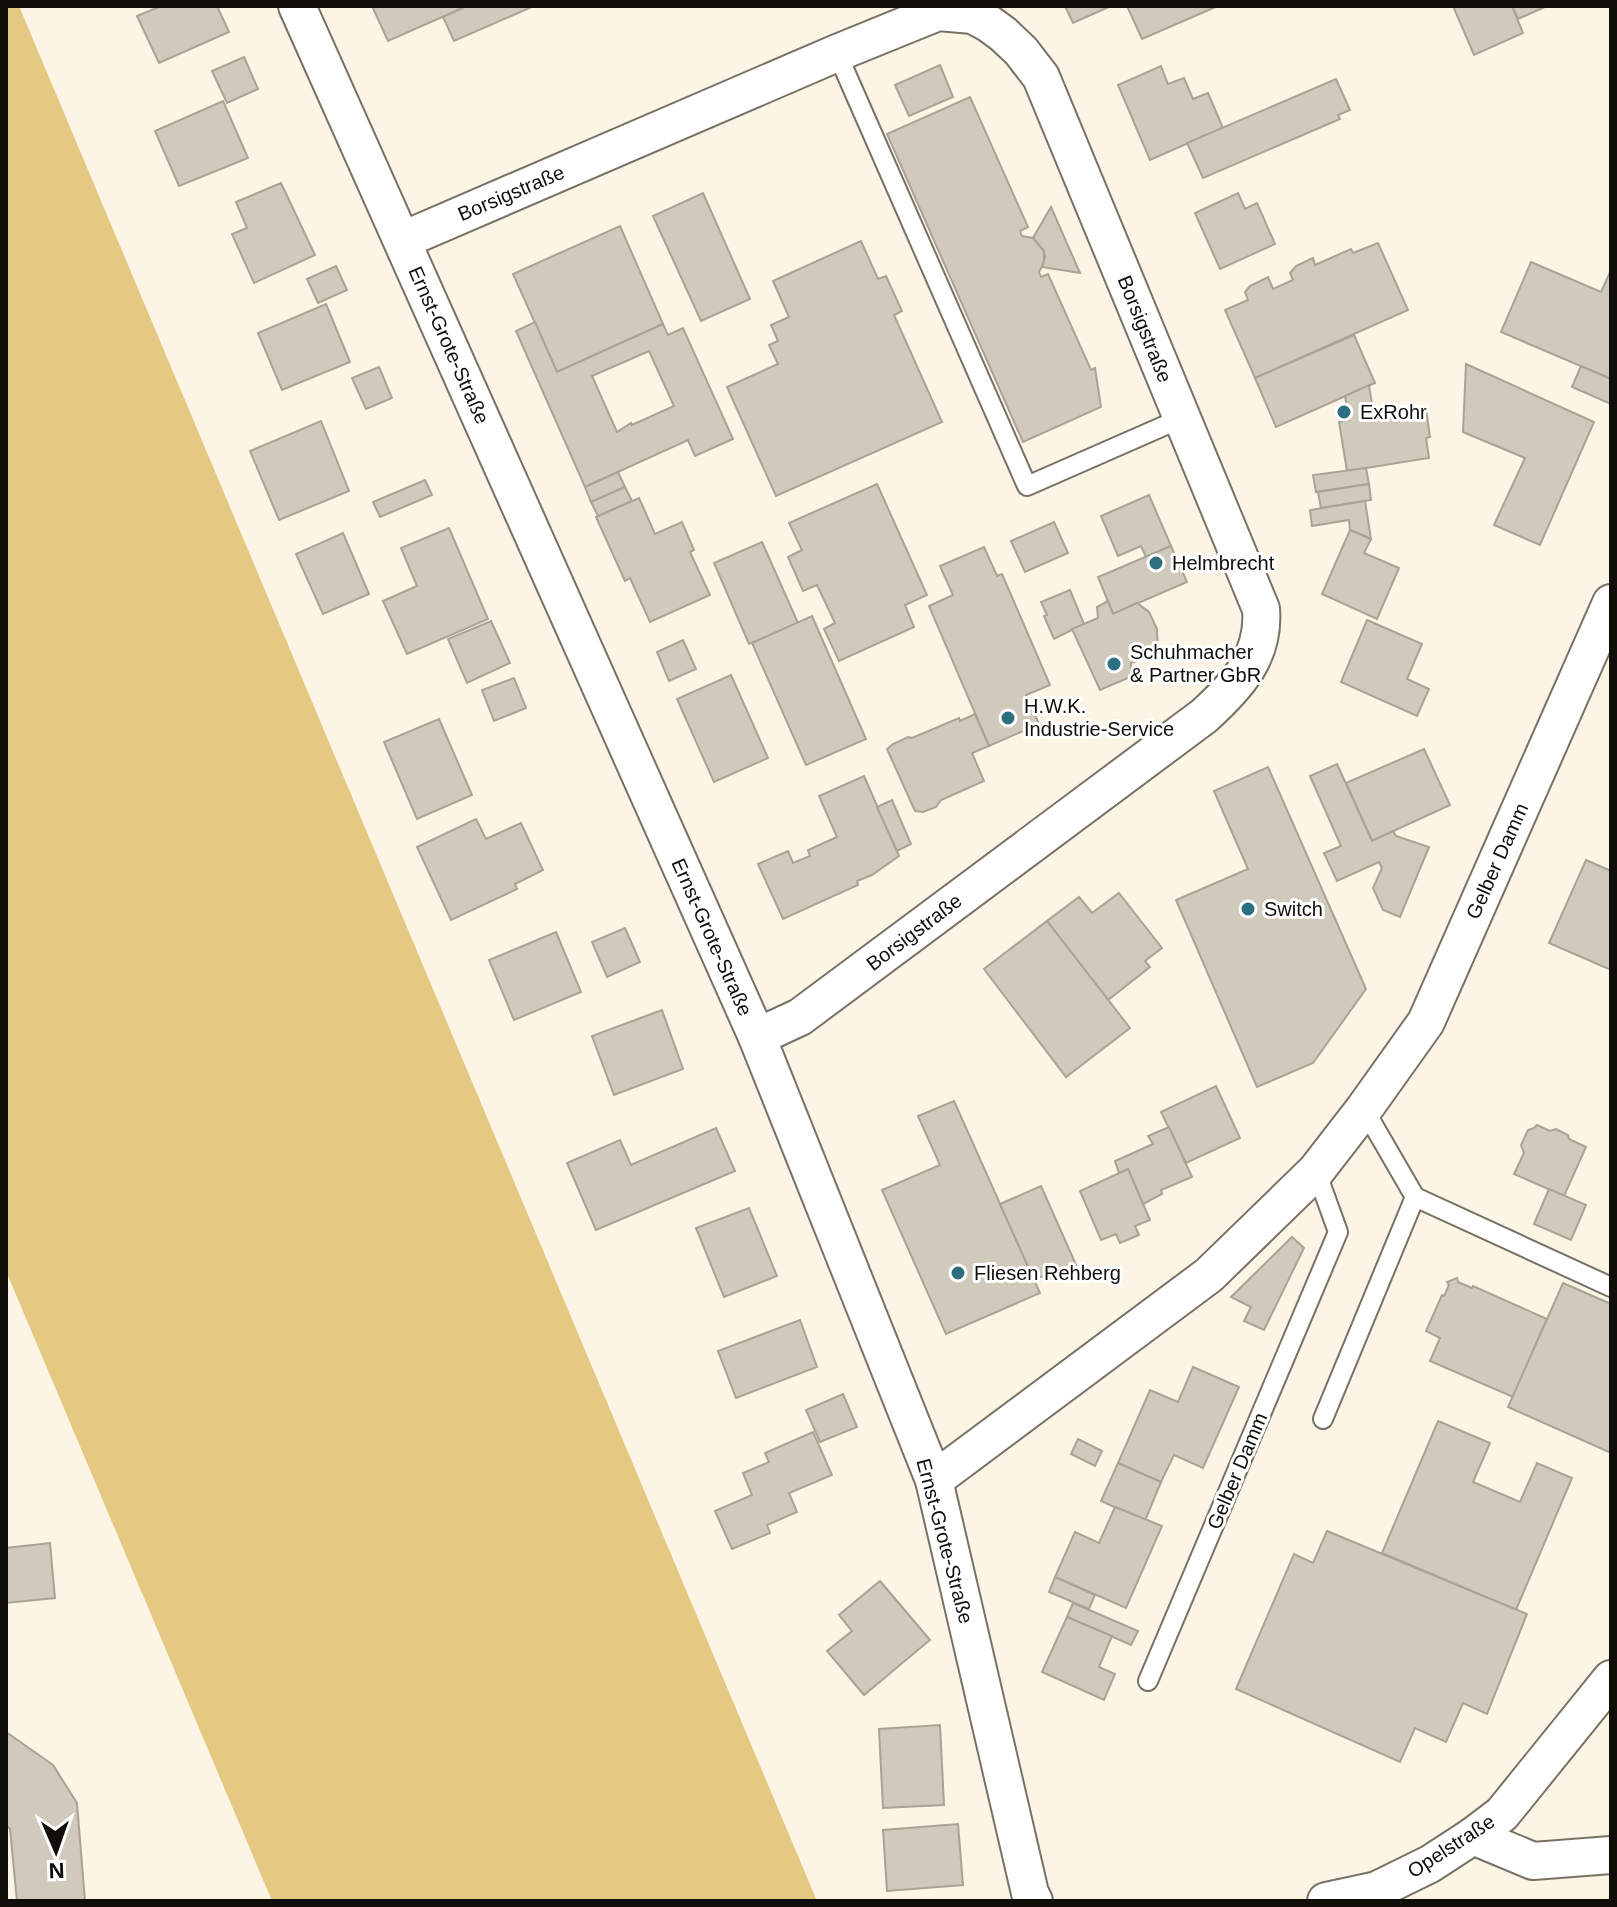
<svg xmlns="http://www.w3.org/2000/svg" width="1617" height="1907" viewBox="0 0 1617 1907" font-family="Helvetica,sans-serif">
  <rect width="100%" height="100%" fill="#fcf5e6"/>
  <path fill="#e5c882" d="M6,6H19L817,1901H272L6,1271Z"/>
  <g fill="#d0cabc" stroke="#a9a395" stroke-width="2" fill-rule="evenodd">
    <path d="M161,6H217L229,32L159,63L137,16Z"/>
    <path d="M372,6H467L388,41Z"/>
    <path d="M467,6H534L454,41L443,17Z"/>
    <path d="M1065,6H1111L1073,23Z"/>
    <path d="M1127,6H1218L1142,39Z"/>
    <path d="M1453,6H1512L1523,33L1474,55Z"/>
    <path d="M1512,6H1547L1518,19Z"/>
    <path d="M244,57L258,89L227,103L212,71Z"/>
    <path d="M940,65L953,97L909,116L895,85Z"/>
    <path d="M1161,66L1168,84L1184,78L1193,99L1208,93L1223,128L1150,160L1118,85Z"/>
    <path d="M1336,79L1350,110L1338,115L1340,119L1203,178L1187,143Z"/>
    <path d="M970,97L1028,227L1020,231L1022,236L1033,238L1044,251V262L1039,272L1041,277L1048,274L1091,370L1095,368L1101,407L1023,442L887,134Z"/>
    <path d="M223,101L248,158L179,186L155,131Z"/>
    <path d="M281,183L315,255L254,283L232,234L247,228L236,202Z"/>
    <path d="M703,193L750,299L701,321L653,216Z"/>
    <path d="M1238,193L1245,209L1257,203L1275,244L1220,269L1195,213Z"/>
    <path d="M1051,207L1080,273L1042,267L1045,257L1044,251L1033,238Z"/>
    <path d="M620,226L663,324L557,372L513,274Z"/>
    <path d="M861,241L878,279L886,276L902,311L894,315L942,422L776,496L727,387L778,364L769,345L778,341L771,325L789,317L773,281Z"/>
    <path d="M1378,243L1408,310L1255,378L1225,310L1248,300L1245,292L1250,286L1268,277L1273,289L1293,280L1290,273L1296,266L1313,258L1315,265L1351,249L1353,253Z"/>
    <path d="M1531,262L1601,292L1611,270V379L1501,332Z"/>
    <path d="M336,266L347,290L318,303L307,279Z"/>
    <path d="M326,304L350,362L282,390L258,333Z"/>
    <path d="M535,322L557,372L663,324L668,335L683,328L733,439L695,456L688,440L585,487L516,331ZM649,351L674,406L632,425L631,423L617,432L592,376Z"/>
    <path d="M1354,335L1375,383L1276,427L1255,378Z"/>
    <path d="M1466,364L1594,422L1540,545L1494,525L1525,458L1463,432Z"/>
    <path d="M1581,366L1611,379V404L1572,387Z"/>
    <path d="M379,367L392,398L366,409L352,378Z"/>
    <path d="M1369,385L1374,416L1426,408L1430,437L1426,438L1429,458L1347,471L1339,422L1349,420L1345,396Z"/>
    <path d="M321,421L349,491L279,520L250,451Z"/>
    <path d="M1366,468L1369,484L1316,492L1313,475Z"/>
    <path d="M618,472L625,487L591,502L585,487Z"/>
    <path d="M425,480L432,495L380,517L373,502Z"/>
    <path d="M877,484L927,595L905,605L914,627L839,661L824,629L835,623L817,585L803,591L788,557L802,550L789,523Z"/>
    <path d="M1369,484L1371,500L1321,508L1318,492Z"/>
    <path d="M625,487L632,501L598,516L591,502Z"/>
    <path d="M1149,495L1171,546L1146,557L1141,546L1118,556L1101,516Z"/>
    <path d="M639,498L655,534L682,522L694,550L690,552L710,595L650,622L630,578L625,581L596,517Z"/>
    <path d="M1365,501L1371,539L1350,530L1349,520L1312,526L1310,510Z"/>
    <path d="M1054,522L1068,553L1025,572L1011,541Z"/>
    <path d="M449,528L488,619L407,654L383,601L417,586L401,548Z"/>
    <path d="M1350,530L1371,539L1364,553L1399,568L1377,619L1322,594Z"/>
    <path d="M343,533L369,594L323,614L296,554Z"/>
    <path d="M762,542L798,623L749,644L714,563Z"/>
    <path d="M1171,546L1187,582L1113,614L1098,577Z"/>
    <path d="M984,547L997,576L1002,574L1050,685L1026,695L1039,724L989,746L929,606L953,595L940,566Z"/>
    <path d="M1070,590L1084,624L1054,639L1044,616L1047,615L1041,602Z"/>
    <path d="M1108,601L1113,614L1137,603L1149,612L1157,629L1158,652L1131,663V672L1128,678L1100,690L1072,629L1098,618L1097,607Z"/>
    <path d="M812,616L866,739L806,765L752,643Z"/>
    <path d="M1367,620L1422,644L1407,679L1429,689L1417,716L1341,682Z"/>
    <path d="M491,621L510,663L467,683L448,639Z"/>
    <path d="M683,640L696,669L669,681L657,652Z"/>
    <path d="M731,675L768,758L714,782L677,699Z"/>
    <path d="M514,678L526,708L494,721L482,690Z"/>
    <path d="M975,714L989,746L972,753L984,781L941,800L936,807L923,812L915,811L887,749L893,744L908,737L912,738L959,718L960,721Z"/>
    <path d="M439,719L472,795L417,819L384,742Z"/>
    <path d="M1424,749L1450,805L1372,841L1346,783Z"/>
    <path d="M1337,764L1372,841L1393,831L1396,836L1429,847L1400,917L1383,910L1373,888L1382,868L1379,862L1337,881L1324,853L1341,846L1310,776Z"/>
    <path d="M1268,767L1366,989L1313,1063L1257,1087L1176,900L1248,869L1214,791Z"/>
    <path d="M864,776L899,856L872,875L857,881L858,885L783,919L758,864L788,851L793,863L810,856L808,850L837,837L819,796Z"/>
    <path d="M892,800L911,844L897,851L877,807Z"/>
    <path d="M476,819L486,839L521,823L543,870L515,884L517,889L451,920L417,847Z"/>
    <path d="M1586,860L1611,871V970L1549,943Z"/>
    <path d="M1119,893L1162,948L1145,961L1150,967L1108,1000L1047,921L1079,897L1092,913Z"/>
    <path d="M1047,921L1130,1028L1066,1077L984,969Z"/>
    <path d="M625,928L640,962L607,977L592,942Z"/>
    <path d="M556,932L581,992L514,1020L489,960Z"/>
    <path d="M662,1010L683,1069L614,1095L592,1036Z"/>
    <path d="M1216,1086L1240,1138L1186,1163L1161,1112Z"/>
    <path d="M954,1101L1040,1293L946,1334L882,1190L940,1165L918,1116Z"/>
    <path d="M1537,1125L1550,1131L1556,1129L1568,1135L1569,1139L1586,1147L1564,1196L1514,1174L1524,1153L1521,1145L1528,1130L1534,1128Z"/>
    <path d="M1169,1127L1192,1177L1161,1190L1162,1194L1143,1204L1128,1169L1119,1173L1115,1161L1153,1144L1148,1136Z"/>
    <path d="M716,1128L735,1171L596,1230L567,1163L620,1140L631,1165Z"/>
    <path d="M1128,1169L1150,1220L1135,1226L1139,1235L1120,1243L1116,1234L1101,1240L1080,1191Z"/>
    <path d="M1041,1186L1077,1267L1046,1281L1043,1276L1034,1280L1000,1204Z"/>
    <path d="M1549,1189L1586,1205L1571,1240L1534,1224Z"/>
    <path d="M749,1208L777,1276L724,1297L696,1228Z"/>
    <path d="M1292,1237L1304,1248L1264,1330L1244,1321L1251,1307L1231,1297Z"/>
    <path d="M1457,1278L1458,1282L1472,1288L1473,1286L1547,1319L1513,1397L1430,1361L1440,1338L1426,1331L1442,1295L1444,1296L1449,1285L1447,1282Z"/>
    <path d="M1563,1283L1611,1304V1453L1508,1407Z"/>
    <path d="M800,1320L817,1367L736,1398L718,1351Z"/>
    <path d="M1193,1367L1239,1387L1203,1468L1174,1455L1161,1482L1118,1463L1150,1390L1178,1402Z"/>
    <path d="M843,1394L857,1427L820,1442L806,1410Z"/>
    <path d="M1438,1421L1490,1443L1473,1482L1520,1502L1537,1463L1572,1478L1516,1610L1382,1553Z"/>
    <path d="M813,1432L832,1475L789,1493L797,1512L767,1525L770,1533L732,1549L715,1511L752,1495L743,1473L769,1462L765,1453Z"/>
    <path d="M1078,1439L1102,1451L1095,1466L1071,1454Z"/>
    <path d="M1118,1463L1161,1482L1145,1521L1101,1501Z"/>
    <path d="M1115,1507L1162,1526L1126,1608L1055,1577L1075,1532L1099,1543Z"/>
    <path d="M1327,1531L1527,1614L1487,1714L1463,1703L1446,1742L1415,1728L1400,1762L1236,1689L1294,1554L1313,1563Z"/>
    <path d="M50,1543L55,1598L6,1603V1548Z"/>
    <path d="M1055,1577L1095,1595L1089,1609L1049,1592Z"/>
    <path d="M880,1581L930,1640L864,1695L827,1651L852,1631L839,1615Z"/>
    <path d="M1073,1603L1138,1631L1131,1645L1067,1617Z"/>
    <path d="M1067,1617L1112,1636L1099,1667L1115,1674L1104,1700L1042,1672Z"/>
    <path d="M940,1725L944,1805L883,1808L879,1729Z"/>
    <path d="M6,1732L53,1765L77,1803L85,1901H17L10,1829L6,1825Z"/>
    <path d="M958,1824L963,1885L887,1891L883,1830Z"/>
  </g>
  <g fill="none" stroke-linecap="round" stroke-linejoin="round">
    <defs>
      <g id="lane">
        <path d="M837,53L1027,486L1182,418"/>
        <path d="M1415,1197L1611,1287"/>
        <path d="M1323,1419L1415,1197L1364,1109"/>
        <path d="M1148,1681L1338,1232L1316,1171"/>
      </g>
      <g id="street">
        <path d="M297,6L757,1037L934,1480L1030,1893L1034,1901"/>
        <path d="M403,240L837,53L938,12L973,15L988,23L1003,34L1021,51L1041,77L1261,609C1265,656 1237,686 1204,716L800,1017L757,1037"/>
        <path d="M934,1480L1209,1275L1316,1171L1364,1109L1426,1022L1611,603"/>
        <path d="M1473,1836L1533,1861L1611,1855"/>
        <path d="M1326,1901L1377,1890L1430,1864L1473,1836L1502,1814L1611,1679"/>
      </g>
    </defs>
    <use href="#lane" stroke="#787265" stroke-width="22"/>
    <use href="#street" stroke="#787265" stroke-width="40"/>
    <use href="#lane" stroke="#fff" stroke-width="18"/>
    <use href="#street" stroke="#fff" stroke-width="36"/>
  </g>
  <g fill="#2d6e81" stroke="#fff" stroke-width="3">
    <circle cx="1344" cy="412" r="8"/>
    <circle cx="1156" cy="563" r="8"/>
    <circle cx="1114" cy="664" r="8"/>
    <circle cx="1008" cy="718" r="8"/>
    <circle cx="1248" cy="909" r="8"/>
    <circle cx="958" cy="1273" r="8"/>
  </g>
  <g text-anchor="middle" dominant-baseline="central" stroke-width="6" stroke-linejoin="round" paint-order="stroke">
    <g font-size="20" fill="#100e09" stroke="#fff">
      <text transform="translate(511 193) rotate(-23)">Borsigstraße</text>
      <text transform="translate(1145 329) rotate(68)">Borsigstraße</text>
      <text transform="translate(449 345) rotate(66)">Ernst-Grote-Straße</text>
      <text transform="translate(1497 861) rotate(-66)">Gelber Damm</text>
      <text transform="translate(914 932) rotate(-37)">Borsigstraße</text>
      <text transform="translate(712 937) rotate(66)">Ernst-Grote-Straße</text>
      <text transform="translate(1237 1471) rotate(-67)">Gelber Damm</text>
      <text transform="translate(945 1541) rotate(75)">Ernst-Grote-Straße</text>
      <text transform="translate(1451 1846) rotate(-33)">Opelstraße</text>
    </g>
    <g font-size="20" fill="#100e09" stroke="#fff" text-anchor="start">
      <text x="1360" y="412">ExRohr</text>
      <text x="1172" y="563">Helmbrecht</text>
      <text x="1130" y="652">Schuhmacher<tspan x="1130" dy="23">&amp; Partner GbR</tspan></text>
      <text x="1024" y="706">H.W.K.<tspan x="1024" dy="23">Industrie-Service</tspan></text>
      <text x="1264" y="909">Switch</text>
      <text x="974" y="1273">Fliesen Rehberg</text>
    </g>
  </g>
  <rect width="1617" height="1907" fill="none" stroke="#100e09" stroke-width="16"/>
  <g transform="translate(56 1851) rotate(178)" stroke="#ffffff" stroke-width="6" paint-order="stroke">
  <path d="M0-6L14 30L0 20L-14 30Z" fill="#100e09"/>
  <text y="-12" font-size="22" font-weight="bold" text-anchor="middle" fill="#100e09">N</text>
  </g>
</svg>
